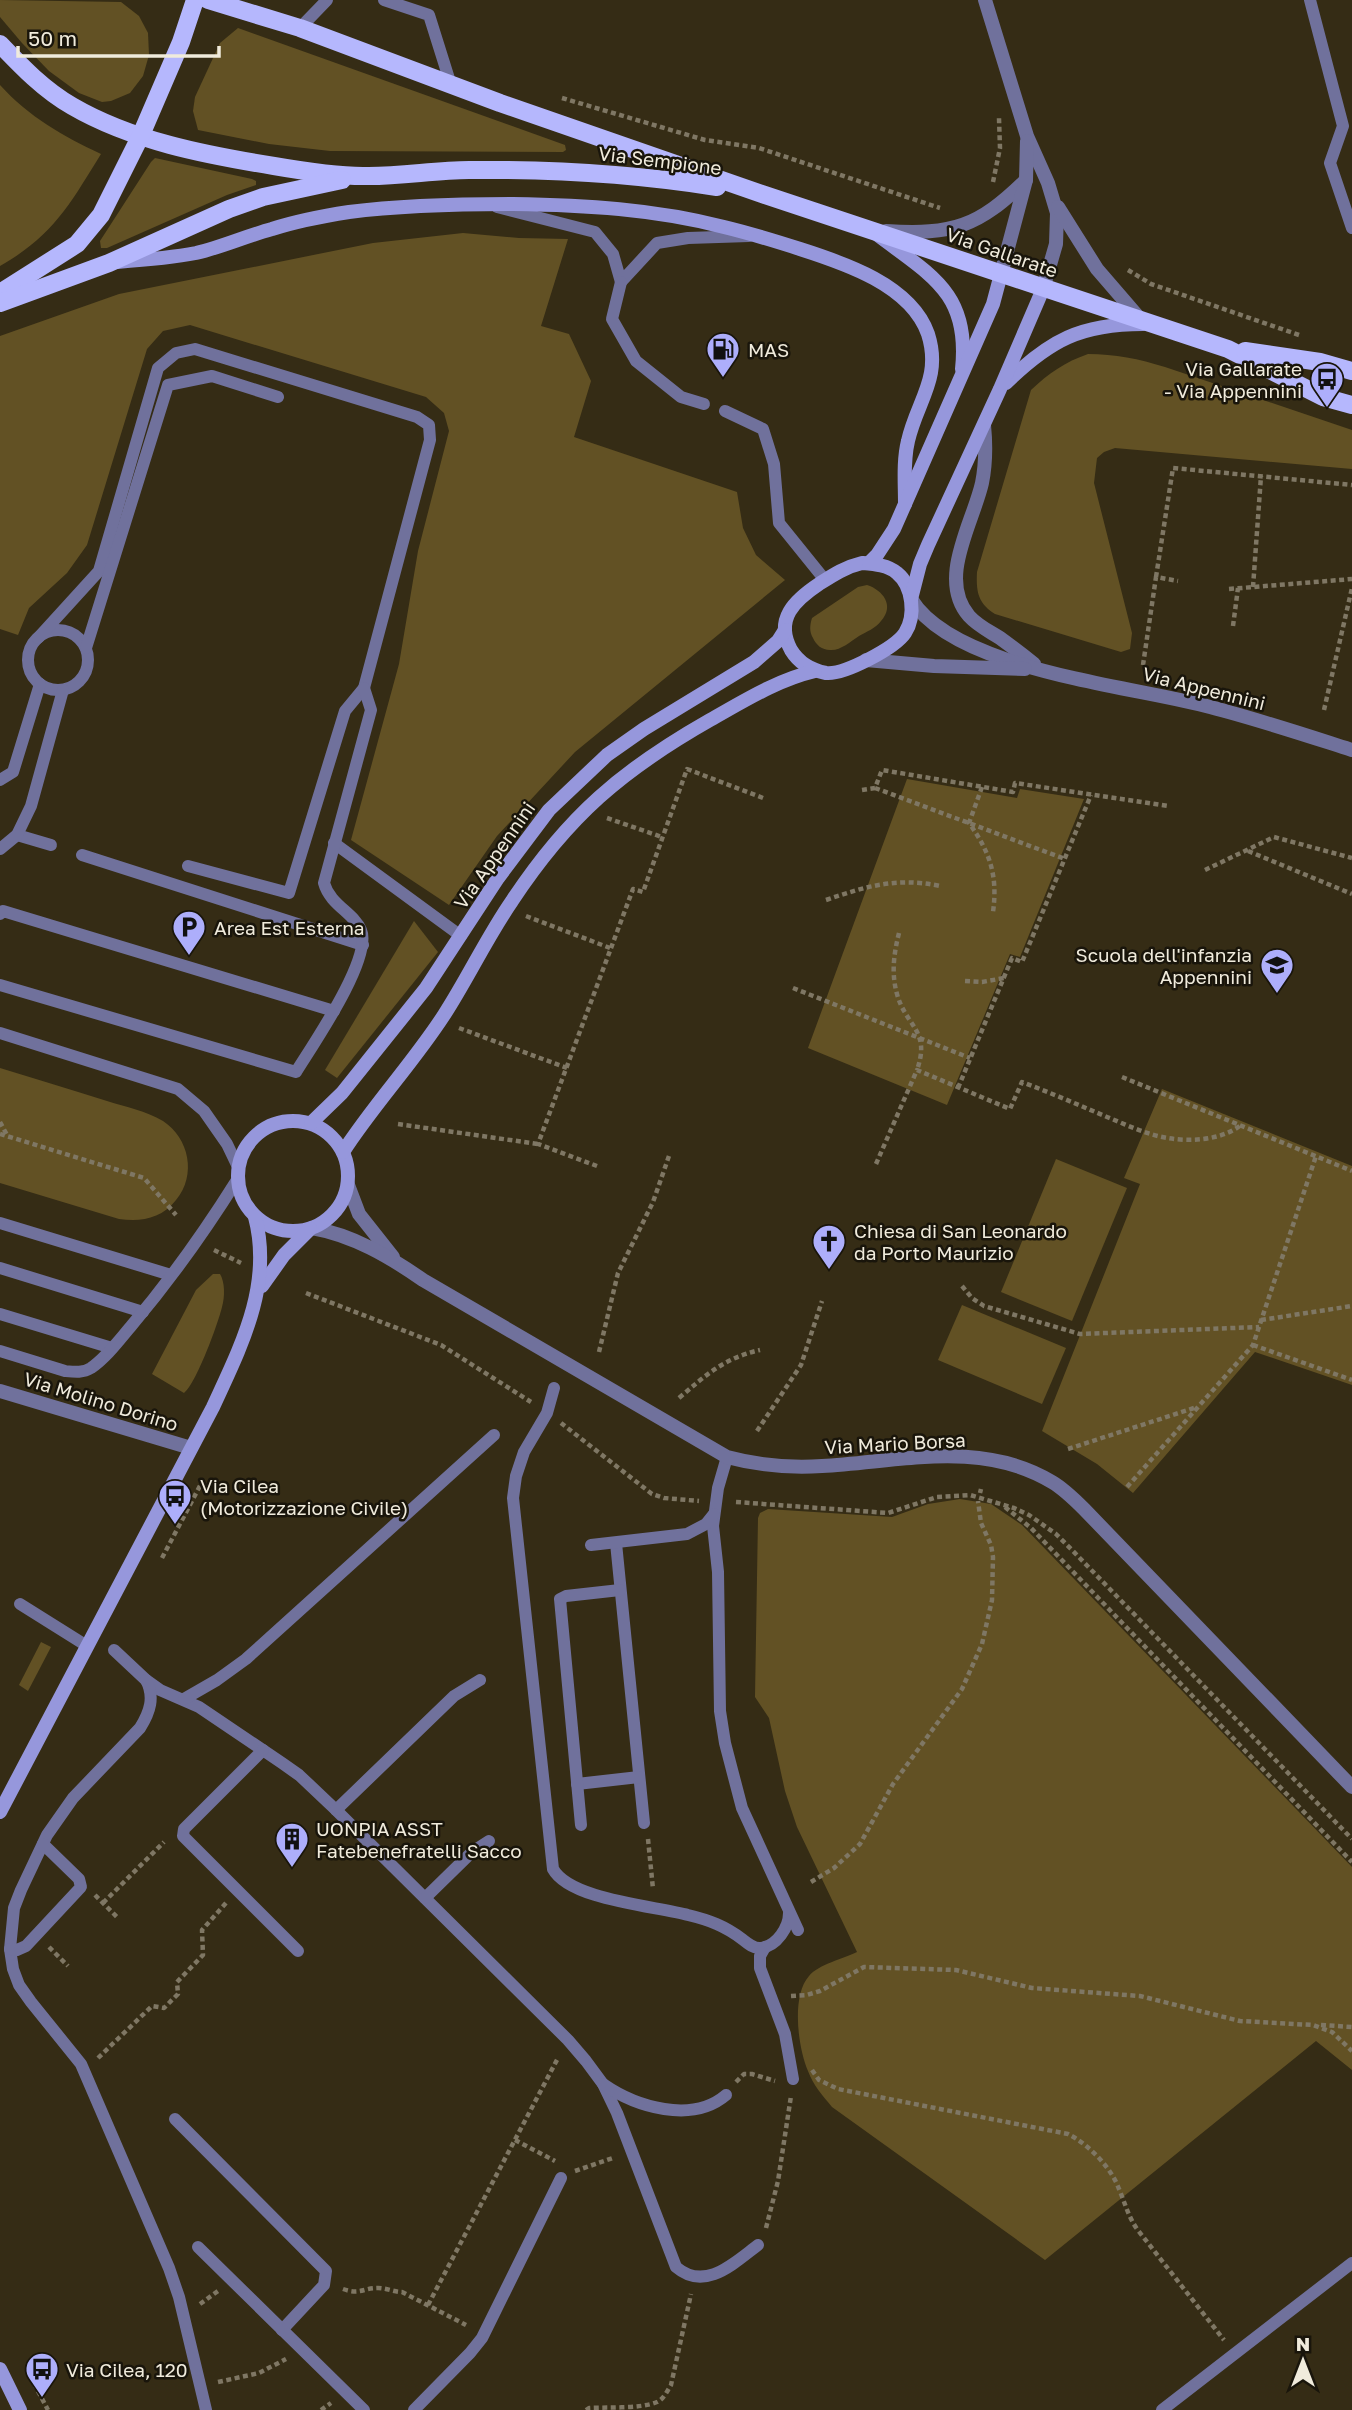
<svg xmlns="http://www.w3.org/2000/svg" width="1352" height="2410" viewBox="0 0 1352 2410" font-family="'Golos Text',sans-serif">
  <rect width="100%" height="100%" fill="#352c15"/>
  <g fill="#625124">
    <path d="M0,0L121,2L139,16L148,33L149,55L143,76L130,93L111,101L102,102L79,93L49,71L22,43L0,17Z"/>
    <path d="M238,28L565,145L566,150L563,152L330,151L269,144L198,130L193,111L195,97L220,43Z"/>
    <path d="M0,85C29,117 63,136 101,154C70,204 53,236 0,266Z"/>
    <path d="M155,158L252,179L256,181V185L227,195L107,248H101L100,241L151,162Z"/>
    <path d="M463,233L519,238L568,239L541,326L569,334L591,381L574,437L737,492L743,528L756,555L785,580L575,752L497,836L449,905L351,840L399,664L418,551L449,431L444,413L426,397L190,325L163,331L147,349L87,545L67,573L29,608L18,635L0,629V336L119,294L373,243Z"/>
    <path d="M1088,354C1115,354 1139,359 1165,367L1352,430V469L1115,448L1104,452L1097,458L1094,483L1132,633L1130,649L1121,652L995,614C978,603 976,592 977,572L1031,390C1049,373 1065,362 1088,354Z"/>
    <path d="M867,585C883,590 895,606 881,621C876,628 866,632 859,636C850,642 840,651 830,650C822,650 816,645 813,638C809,631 810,625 812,618L858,587Z"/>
    <path d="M907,779L1017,798L1020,789L1084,799L1020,957L1010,954L947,1105L808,1048Z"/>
    <path d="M414,921L438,952L337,1078L325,1070Z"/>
    <path d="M0,1068C36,1079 72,1090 107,1101C126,1107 146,1111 163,1121C189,1138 197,1175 176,1200C161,1219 141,1222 119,1219L0,1183Z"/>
    <path d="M1162,1089L1352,1166V1385L1255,1352L1133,1493L1097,1464L1042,1431L1140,1184L1124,1178Z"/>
    <path d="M1056,1159L1127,1188L1072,1321L1001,1292Z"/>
    <path d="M213,1274H220C225,1282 225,1297 222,1307C218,1324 196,1384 184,1393L152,1374L196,1290Z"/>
    <path d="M962,1305L1066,1348L1042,1404L938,1360Z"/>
    <path d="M960,1499L991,1504L1022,1525L1352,1867V2070L1316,2041L1045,2260L832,2107C823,2096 813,2085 808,2071C798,2048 791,1996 809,1976C819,1964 843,1959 857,1952L797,1827L785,1791L769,1718L755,1697L758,1518L760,1513L768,1509L892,1517L928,1504Z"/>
    <path d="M41,1642L51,1647L28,1691L19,1685Z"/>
  </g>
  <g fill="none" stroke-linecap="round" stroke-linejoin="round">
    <g stroke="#7f7764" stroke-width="4.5" stroke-dasharray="5 3.5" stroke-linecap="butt">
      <path d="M562,98L705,140L759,148L940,208"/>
      <path d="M993,182L1000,148L999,118"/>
      <path d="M1128,270L1151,284L1299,335"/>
      <path d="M1156,577L1173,468L1352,485"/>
      <path d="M1253,587L1261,476"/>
      <path d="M1229,589L1352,579"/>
      <path d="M1233,626L1238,588"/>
      <path d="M1143,665L1156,577L1178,581"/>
      <path d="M1324,710L1352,588"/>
      <path d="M982,787L969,823C990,852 998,876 993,912"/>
      <path d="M875,788L1065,859"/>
      <path d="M862,790L875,788L882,770L1013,792L1015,783L1168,806"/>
      <path d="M607,818L662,837"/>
      <path d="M1248,851L1352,894"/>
      <path d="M1205,870L1274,837L1352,858"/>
      <path d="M826,900C867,886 897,877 940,886"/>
      <path d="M526,916L610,948"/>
      <path d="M899,933C894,953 891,973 897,994C906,1027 931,1030 917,1070"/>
      <path d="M965,981L982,982L1004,978"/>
      <path d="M793,988L970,1058"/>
      <path d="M459,1028L567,1068"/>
      <path d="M1122,1077L1352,1171"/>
      <path d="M958,1088L1012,958L1022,962L1091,795"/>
      <path d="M0,1122L7,1135"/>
      <path d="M398,1124L538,1144"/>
      <path d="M0,1134L144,1178L176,1215"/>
      <path d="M876,1164L917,1070L1010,1109L1022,1082C1051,1093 1079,1105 1107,1117C1127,1125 1147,1135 1168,1138C1191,1142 1222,1140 1241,1125"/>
      <path d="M597,1166L538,1144L633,889L643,892L687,769L763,798"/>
      <path d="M214,1250L241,1263"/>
      <path d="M962,1286L972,1298L984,1306L1080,1334L1259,1327"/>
      <path d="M306,1293L441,1345L531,1402"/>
      <path d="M1261,1320L1352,1306"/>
      <path d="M1253,1345L1352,1380"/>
      <path d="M599,1352L618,1273L653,1202L669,1156"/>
      <path d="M679,1398C706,1375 724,1358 760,1350"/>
      <path d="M561,1423L652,1494L664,1498L699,1501"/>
      <path d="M757,1431L801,1365L822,1301"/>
      <path d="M1068,1449L1194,1408"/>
      <path d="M1127,1487L1253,1345L1316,1156"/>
      <path d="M980,1493L981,1489"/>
      <path d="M736,1502L888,1513L937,1497L970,1495L1014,1508L1029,1515L1056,1534L1071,1549L1352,1839"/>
      <path d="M1005,1507L1031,1528L1352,1862"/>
      <path d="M162,1558L202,1482"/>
      <path d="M648,1839L653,1889"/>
      <path d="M811,1882L834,1868L860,1844L893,1784L962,1689L982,1644L992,1600L993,1557L991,1545L981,1523L978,1501"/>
      <path d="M95,1895L117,1917"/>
      <path d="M103,1903L164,1842"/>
      <path d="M49,1947L68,1966"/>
      <path d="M791,1996L807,1995L820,1991L864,1967L956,1970L1032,1988L1140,1996L1240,2021L1313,2025L1332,2032L1352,2051"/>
      <path d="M1321,2025L1352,2027"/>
      <path d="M98,2058L152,2006L164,2008L178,1994L177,1982L203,1955L202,1930L226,1903"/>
      <path d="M812,2070L819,2080L838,2089L1068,2134C1088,2144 1111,2167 1119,2189C1125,2203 1128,2216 1137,2229L1224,2340"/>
      <path d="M736,2082L744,2074H752L775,2081"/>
      <path d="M515,2140L555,2161"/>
      <path d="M575,2171L613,2158"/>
      <path d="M766,2228L778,2181L791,2096"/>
      <path d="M343,2289C360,2295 363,2288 378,2288C387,2288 394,2292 402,2292L466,2325"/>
      <path d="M200,2304L218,2291"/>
      <path d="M428,2305L558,2058"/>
      <path d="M30,2376L48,2410"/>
      <path d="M218,2382L259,2373L286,2359"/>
      <path d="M321,2410L331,2403"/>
      <path d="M586,2410L589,2408C607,2407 641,2409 657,2402C664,2399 667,2391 671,2385L691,2294"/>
    </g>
    <g stroke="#70719c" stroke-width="12">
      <path d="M384,0L429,15L451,85"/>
      <path d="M1310,0L1343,126L1330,163L1352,228"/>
      <path d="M300,28L327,0"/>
      <path d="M497,207L595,232L613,254L621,282L657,243L688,238L749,236"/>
      <path d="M621,282L612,319L636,361L681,397L704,404"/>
      <path d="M725,411L763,429L774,464L779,523L825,580"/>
      <circle cx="58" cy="660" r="30"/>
      <path d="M38,638L99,571L158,368L176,353L195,349L417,417L429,425L430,440L364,688L345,711L289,893L188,866"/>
      <path d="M86,648L168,385L212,376L278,397"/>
      <path d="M0,780L13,772L40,684"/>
      <path d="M17,835L51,845"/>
      <path d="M334,843L461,936"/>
      <path d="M0,849L17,835L31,806L63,690"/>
      <path d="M82,855L363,945"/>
      <path d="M0,914L3,911L334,1011"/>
      <path d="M0,985L296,1072C312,1046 373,958 361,930C354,913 330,905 324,883L371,710L364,688"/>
      <path d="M0,1033L178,1089L204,1111L227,1144L238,1167"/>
      <path d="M0,1223L171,1275"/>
      <path d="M0,1268L143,1312"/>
      <path d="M0,1314L112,1348"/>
      <path d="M0,1351L65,1371C75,1372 83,1373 91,1368C107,1357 120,1339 132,1325C171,1279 205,1231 237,1180"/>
      <path d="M554,1388L547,1413L524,1452L516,1476L513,1498L553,1869C570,1900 655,1906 688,1915C709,1920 725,1926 742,1939C747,1943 754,1949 761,1948C777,1946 789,1927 789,1913"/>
      <path d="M727,1457L718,1488L713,1526L718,1572L720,1711L725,1743L742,1808L798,1930"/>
      <path d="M616,1543L644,1823"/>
      <path d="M591,1545L687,1534L706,1524L714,1514"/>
      <path d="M20,1604L87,1646"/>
      <path d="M114,1650L146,1680L160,1690L199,1707L282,1763L299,1775L336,1810L568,2040L586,2061L603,2084L617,2113L676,2267C705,2292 734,2263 758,2245"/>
      <path d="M146,1680C155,1697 150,1712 140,1728L73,1798L47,1835L21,1890L14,1908L10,1949L13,1969L19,1985L31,2002L81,2064L169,2268L179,2297L206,2410"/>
      <path d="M184,1699L217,1680L246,1659L494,1435"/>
      <path d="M263,1750L184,1829L183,1836L298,1951"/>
      <path d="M577,1784L639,1777"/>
      <path d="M336,1810L454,1696L480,1680"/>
      <path d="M581,1825L560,1599L566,1596L620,1590"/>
      <path d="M425,1898L472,1852L489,1841"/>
      <path d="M765,1947L760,1956V1968L785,2034L793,2079"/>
      <path d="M10,1949L17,1950L26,1946L81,1887L79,1879L43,1844"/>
      <path d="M603,2084C636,2107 692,2124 726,2095"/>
      <path d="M175,2119L326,2271L324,2285L282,2330"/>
      <path d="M198,2247L364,2410"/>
      <path d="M414,2410L470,2353L482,2338L561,2178"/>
      <path d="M1162,2410L1352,2263"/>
    </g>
    <g stroke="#70719c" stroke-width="14">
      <path d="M985,0L1027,136L1048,183L1057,213L1056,244L1043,289"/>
      <path d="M1058,207L1097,269L1141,320"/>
      <path d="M886,231C953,235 978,227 1026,180"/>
      <path d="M1001,274L1026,180L1027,141"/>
      <path d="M984,425C986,445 986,463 982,483C973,523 937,579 969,616C978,626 989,631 1000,638C1011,646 1023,655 1034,664"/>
      <path d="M911,599C954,670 1132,686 1210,707C1257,719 1305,735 1352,750"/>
      <path d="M866,660L934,666L1025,669"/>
      <path d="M348,1185L359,1214L393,1257"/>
      <path d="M312,1228C353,1235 390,1257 423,1280L727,1457C757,1465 791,1468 822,1466C899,1462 981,1439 1052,1482C1064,1489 1074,1499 1084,1509L1352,1787"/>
      <path d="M0,1391L191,1448"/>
    </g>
    <g stroke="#9697dc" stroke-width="14">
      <path d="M879,236C932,276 970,294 962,369"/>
      <path d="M117,262C144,260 170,258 196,253C222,247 246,236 272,229C297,221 323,216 349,212C404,205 459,204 513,204C584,205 655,209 724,227C749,233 775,241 800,249C844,263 911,285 928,334C942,378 917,401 908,441C903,461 905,483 905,504"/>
      <path d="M1006,383C1050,340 1081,324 1143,324"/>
      <path d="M862,563C874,564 888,565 897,573C913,586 916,616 905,633C895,648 844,675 826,673C810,670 799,663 791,650C774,619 795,600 819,584C833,575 845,567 862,563Z"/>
      <path d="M869,563L877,555L894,529L993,304L1001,274"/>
      <path d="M911,599L920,564L928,545L1000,389L1043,289"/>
      <circle cx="293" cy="1176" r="55"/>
      <path d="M311,1123L342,1093L426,988L498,878L549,810L607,755L644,729L754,662L778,641L785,630"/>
      <path d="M343,1152C374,1104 413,1063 444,1015C468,978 487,937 512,901C568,816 622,770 710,720C744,701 777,680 815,671"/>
      <path d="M262,1286L284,1255L310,1229"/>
      <path d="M0,1812L213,1407C241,1346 273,1285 255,1217"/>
      <path d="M0,2369L20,2410"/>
    </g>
    <g stroke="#b5b7fd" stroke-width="18">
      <path d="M208,0L300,28L500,103L762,194L1228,349L1323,397L1352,405"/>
      <path d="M0,44C22,67 44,90 72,106C132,141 206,155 274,166C303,171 334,176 363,176C399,177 434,170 469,170C552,169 635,174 717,187"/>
      <path d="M0,293L77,244L101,215L141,135L181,42L195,0"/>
      <path d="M0,303L109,263L229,209L263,197L342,180"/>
      <path d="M1245,351L1320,362L1352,371"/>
    </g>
  </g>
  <defs>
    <symbol id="fuel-pin" viewBox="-11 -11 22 30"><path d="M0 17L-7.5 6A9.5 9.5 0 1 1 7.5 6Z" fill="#adaefb" stroke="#19150b"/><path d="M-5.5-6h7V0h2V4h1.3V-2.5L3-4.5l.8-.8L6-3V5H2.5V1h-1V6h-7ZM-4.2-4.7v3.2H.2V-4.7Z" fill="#111"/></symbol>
    <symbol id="bus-pin" viewBox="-11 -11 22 30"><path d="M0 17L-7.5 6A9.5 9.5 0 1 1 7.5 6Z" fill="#adaefb" stroke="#19150b"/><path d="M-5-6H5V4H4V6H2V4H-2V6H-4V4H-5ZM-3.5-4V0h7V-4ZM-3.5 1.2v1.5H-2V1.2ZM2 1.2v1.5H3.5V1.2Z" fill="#111"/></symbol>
    <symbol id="parking-pin" viewBox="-11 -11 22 30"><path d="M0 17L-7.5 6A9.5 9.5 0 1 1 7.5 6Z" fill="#adaefb" stroke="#19150b"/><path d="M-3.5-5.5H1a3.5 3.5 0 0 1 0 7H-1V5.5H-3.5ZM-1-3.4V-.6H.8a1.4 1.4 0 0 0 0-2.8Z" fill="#111"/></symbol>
    <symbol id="school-pin" viewBox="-11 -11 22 30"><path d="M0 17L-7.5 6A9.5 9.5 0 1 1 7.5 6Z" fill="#adaefb" stroke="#19150b"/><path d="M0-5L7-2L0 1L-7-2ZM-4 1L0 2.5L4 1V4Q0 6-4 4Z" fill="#111"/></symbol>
    <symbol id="church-pin" viewBox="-11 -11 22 30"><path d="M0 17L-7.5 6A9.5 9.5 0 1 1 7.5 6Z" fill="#adaefb" stroke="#19150b"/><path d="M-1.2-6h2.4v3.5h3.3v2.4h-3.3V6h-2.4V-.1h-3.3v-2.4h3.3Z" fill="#111"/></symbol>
    <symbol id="building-pin" viewBox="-11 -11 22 30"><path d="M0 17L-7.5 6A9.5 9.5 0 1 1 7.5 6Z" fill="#adaefb" stroke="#19150b"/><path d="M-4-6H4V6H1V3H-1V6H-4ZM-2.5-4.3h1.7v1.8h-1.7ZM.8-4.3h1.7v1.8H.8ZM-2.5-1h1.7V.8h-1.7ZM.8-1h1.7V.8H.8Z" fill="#111"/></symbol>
  </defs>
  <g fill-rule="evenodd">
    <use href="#fuel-pin" x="704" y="330" width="38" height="52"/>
    <use href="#bus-pin" x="1308" y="360" width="38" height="52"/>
    <use href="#parking-pin" x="170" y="908" width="38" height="52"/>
    <use href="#school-pin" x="1258" y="946" width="38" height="52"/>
    <use href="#church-pin" x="810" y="1222" width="38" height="52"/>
    <use href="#bus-pin" x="156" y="1477" width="38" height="52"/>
    <use href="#building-pin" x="273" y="1820" width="38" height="52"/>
    <use href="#bus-pin" x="23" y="2350" width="38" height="52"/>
  </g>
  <g text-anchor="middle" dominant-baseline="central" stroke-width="5" stroke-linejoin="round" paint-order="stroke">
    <g font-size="19" fill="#f0ebdc" stroke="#19150b">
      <text transform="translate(660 160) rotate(7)">Via Sempione</text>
      <text transform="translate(1002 252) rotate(19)">Via Gallarate</text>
      <text transform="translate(1204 688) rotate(14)">Via Appennini</text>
      <text transform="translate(494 855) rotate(-55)">Via Appennini</text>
      <text transform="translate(101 1401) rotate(17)">Via Molino Dorino</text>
      <text transform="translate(895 1443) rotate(-3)">Via Mario Borsa</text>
    </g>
    <g font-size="19" fill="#f0ebdc" stroke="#19150b" text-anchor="start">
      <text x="748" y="349">MAS</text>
      <text x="1302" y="368" text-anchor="end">Via Gallarate<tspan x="1302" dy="22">- Via Appennini</tspan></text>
      <text x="214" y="927">Area Est Esterna</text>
      <text x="1252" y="954" text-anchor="end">Scuola dell'infanzia<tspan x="1252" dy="22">Appennini</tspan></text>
      <text x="854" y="1230">Chiesa di San Leonardo<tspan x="854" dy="22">da Porto Maurizio</tspan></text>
      <text x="200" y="1485">Via Cilea<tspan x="200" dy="22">(Motorizzazione Civile)</tspan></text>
      <text x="316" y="1828">UONPIA ASST<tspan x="316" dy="22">Fatebenefratelli Sacco</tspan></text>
      <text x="66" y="2369">Via Cilea, 120</text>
    </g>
  </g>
  <g transform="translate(1303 2361)" stroke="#19150b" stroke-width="5" paint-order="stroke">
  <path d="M0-5L12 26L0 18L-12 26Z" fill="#f0ebdc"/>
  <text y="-10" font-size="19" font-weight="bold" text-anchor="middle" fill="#f0ebdc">N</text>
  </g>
  <path d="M18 46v10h201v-10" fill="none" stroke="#f0ebdc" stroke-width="3.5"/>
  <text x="28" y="46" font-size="21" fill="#f0ebdc" stroke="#19150b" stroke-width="5" paint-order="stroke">50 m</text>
</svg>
